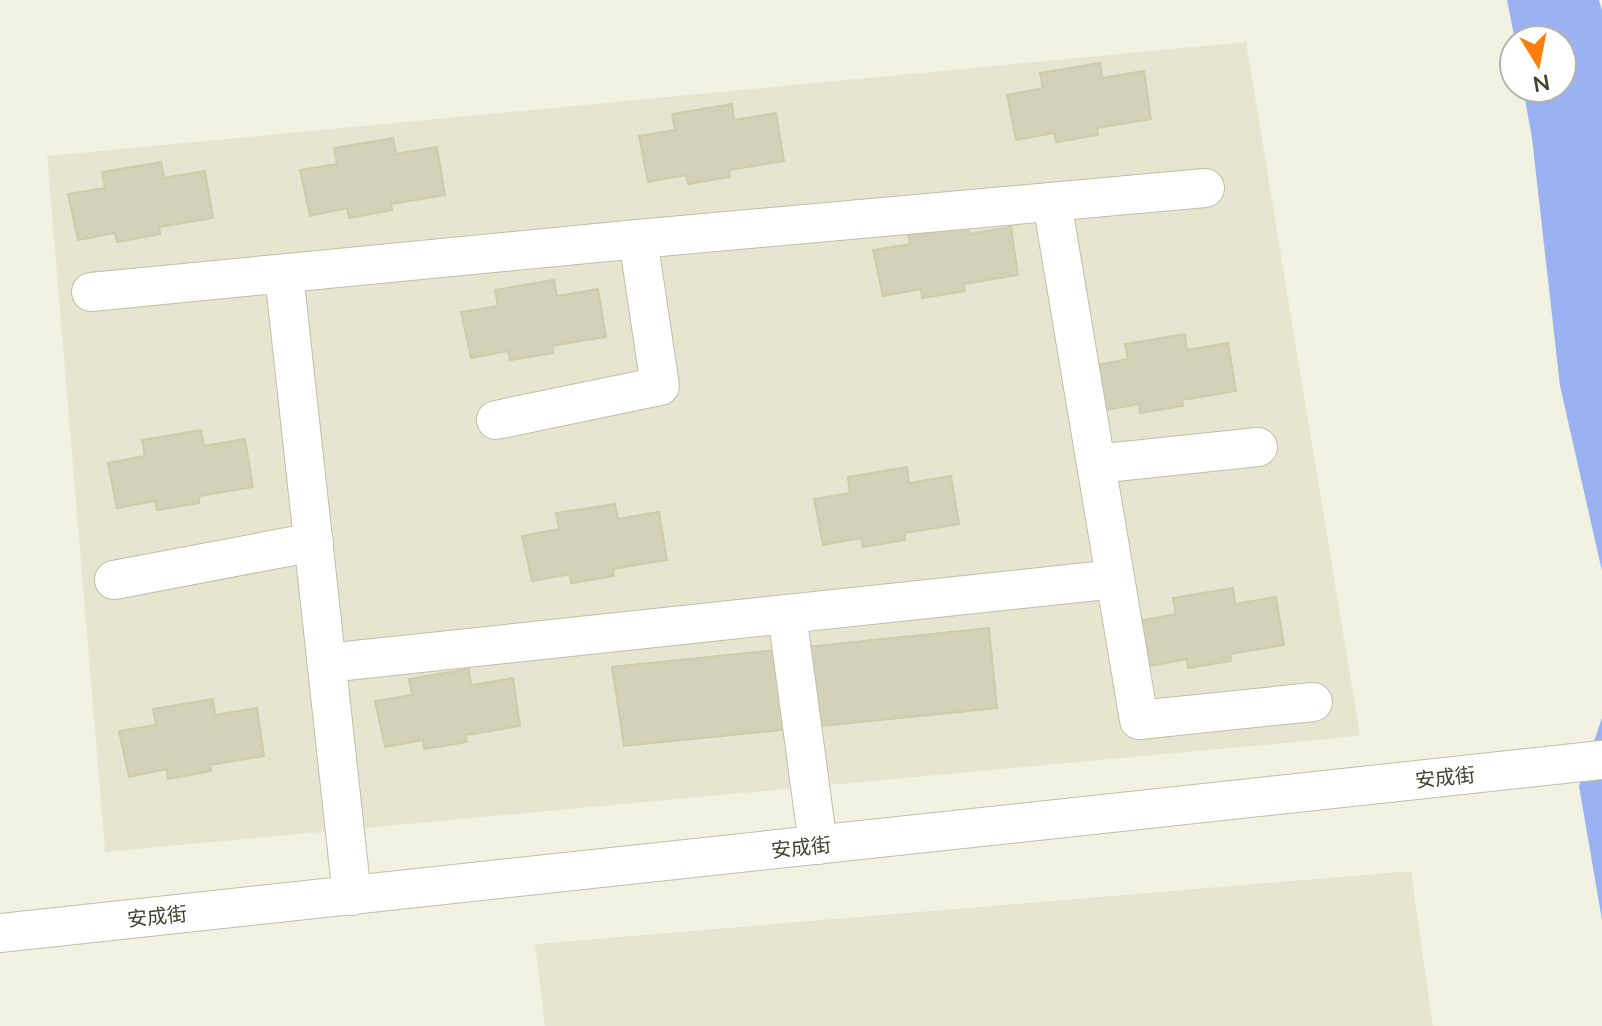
<svg xmlns="http://www.w3.org/2000/svg" width="1602" height="1026" viewBox="0 0 1602 1026" font-family="Mulish,'Noto Sans SC',sans-serif">
  <rect width="100%" height="100%" fill="#f1f2e2"/>
  <g fill="#e6e6d0">
    <path d="M1246,42L1360,736L105,852L47,156Z"/>
    <path d="M1411,871L1433,1026H545L535,944Z"/>
  </g>
  <g fill="#9ab2f2">
    <path d="M1507,0H1599L1602,11V571L1560,386L1532,138L1523,88H1562V40H1515Z"/>
    <path d="M1602,718V920L1579,786Z"/>
  </g>
  <g fill="#d3d1b7" stroke="#ceccaa" stroke-width="2">
    <path d="M1100,63L1102,78L1144,71L1151,119L1097,128L1098,135L1056,142L1054,133L1016,140L1007,95L1043,88L1040,73Z"/>
    <path d="M732,104L734,120L776,113L784,161L729,170L730,177L688,184L686,175L648,182L639,136L675,130L672,114Z"/>
    <path d="M393,138L396,154L437,147L445,195L391,204L392,210L349,218L347,208L310,216L300,170L337,164L334,148Z"/>
    <path d="M161,162L164,178L205,171L213,218L159,227L160,234L117,242L115,233L78,240L68,194L105,188L102,172Z"/>
    <path d="M966,218L969,234L1011,227L1018,275L964,284L965,291L922,298L921,289L883,296L873,250L910,244L907,228Z"/>
    <path d="M554,280L557,296L598,289L606,337L552,346L553,353L510,360L508,351L471,358L461,312L498,306L495,290Z"/>
    <path d="M1185,334L1187,350L1228,343L1236,391L1182,400L1183,406L1140,413L1139,404L1101,411L1091,366L1128,359L1125,344Z"/>
    <path d="M201,430L204,446L245,439L253,487L199,496V503L157,510L155,501L117,508L108,463L145,456L142,440Z"/>
    <path d="M907,467L909,483L951,476L959,524L905,533V540L863,547L861,538L823,545L814,499L850,493L848,477Z"/>
    <path d="M615,504L618,519L659,512L667,560L613,569L614,576L571,583L570,574L532,581L522,536L559,529L556,513Z"/>
    <path d="M1233,588L1235,604L1276,597L1284,645L1230,654L1231,661L1188,668L1187,659L1149,666L1139,621L1176,614L1173,598Z"/>
    <path d="M989,628L997,708L624,746L612,667Z"/>
    <path d="M469,669L471,685L513,678L520,726L466,735L467,742L424,749L423,740L385,747L375,701L412,695L409,679Z"/>
    <path d="M213,699L215,715L257,708L264,756L210,765L211,771L168,779L167,769L129,777L119,731L156,725L153,709Z"/>
  </g>
  <g fill="none" stroke-linecap="round" stroke-linejoin="round">
    <defs>
      <g id="minor">
        <path d="M1052,202L1139,720L1313,702"/>
        <path d="M284,274L352,896"/>
        <path d="M91,292L638,239L1205,188"/>
        <path d="M496,420L660,386L638,239"/>
        <path d="M1096,464L1258,447"/>
        <path d="M114,580L314,542"/>
        <path d="M787,614L818,845"/>
        <path d="M327,663L1115,579"/>
        <path d="M0,933L1602,760"/>
      </g>
    </defs>
    <use href="#minor" stroke="#c0bfa7" stroke-width="40"/>
    <use href="#minor" stroke="#fff" stroke-width="38"/>
  </g>
  <g text-anchor="middle" dominant-baseline="central" stroke-width="6" stroke-linejoin="round" paint-order="stroke">
    <g font-size="20" fill="#434232" stroke="#fff">
      <text transform="translate(1445 777) rotate(-6)">安成街</text>
      <text transform="translate(801 847) rotate(-6)">安成街</text>
      <text transform="translate(157 916) rotate(-6)">安成街</text>
    </g>
  </g>
  <g transform="translate(1538 64) rotate(170)"><circle r="38" fill="#ffffff" stroke="#b4b3ad" stroke-width="2"/>
  <path d="M0-6L14 30L0 20L-14 30Z" fill="#ff7d0b"/>
  <text y="-12" font-size="22" font-weight="bold" text-anchor="middle" fill="#434232">N</text>
  </g>
</svg>
